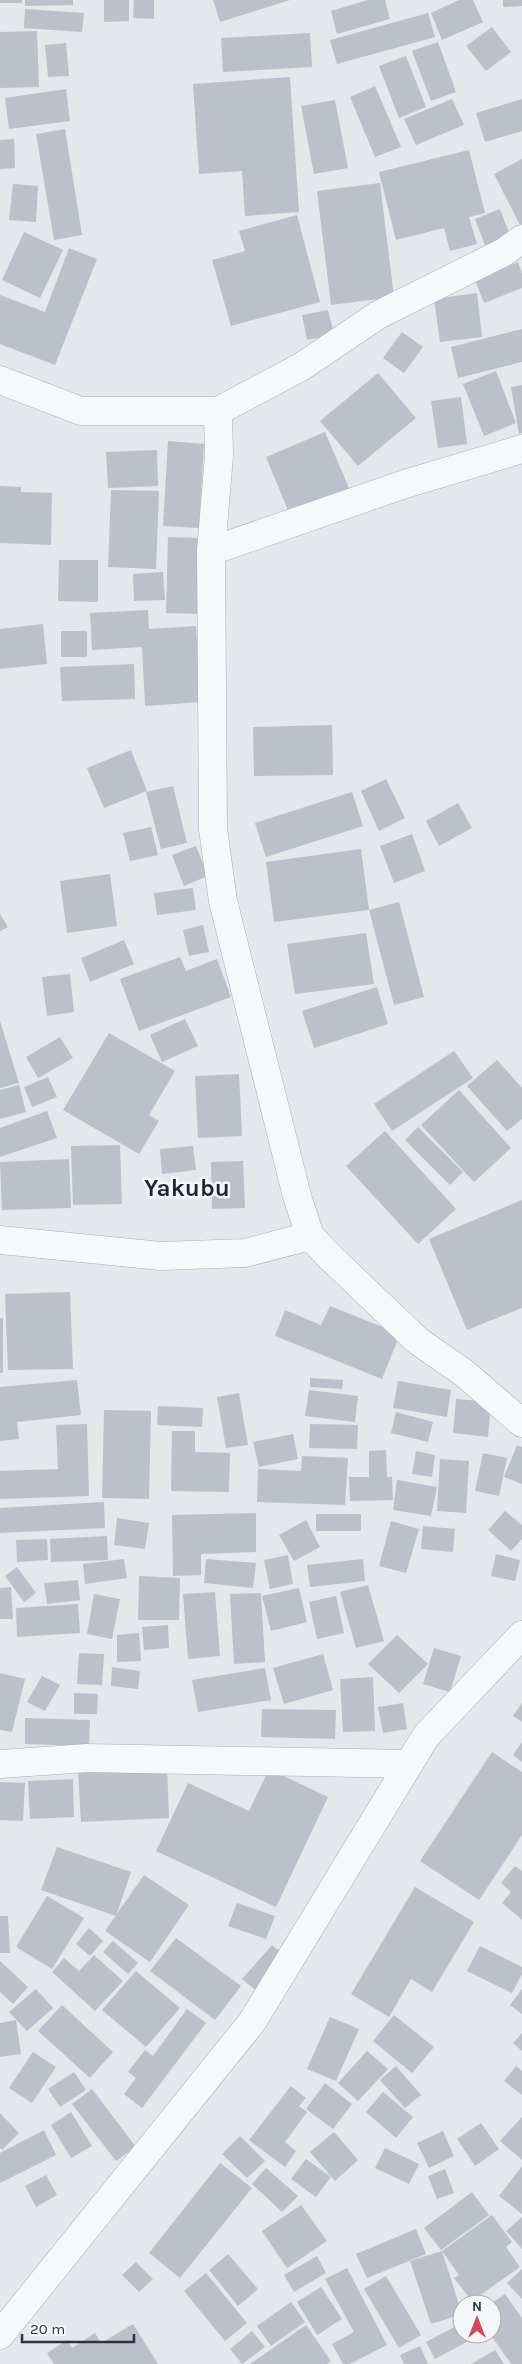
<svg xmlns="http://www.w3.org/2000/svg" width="522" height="2364" viewBox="0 0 522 2364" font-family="Karla,sans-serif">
  <rect width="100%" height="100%" fill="#e4e7ec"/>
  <g fill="#bbc0ca">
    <rect x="0" y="0" width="22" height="3"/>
    <path d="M25,0H73V5L25,6Z"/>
    <path d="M104,0H129V21L104,22Z"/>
    <path d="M134,0H154V19L133,18Z"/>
    <path d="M213,0H290L220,22Z"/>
    <path d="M368,0H385L390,19L337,34L331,11Z"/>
    <path d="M459,0H473L483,22L442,40L431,13Z"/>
    <path d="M503,0H522V6L503,7Z"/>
    <path d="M25,9L84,13L82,32L24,28Z"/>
    <path d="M428,13L435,37L337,64L330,40Z"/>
    <path d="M492,27L511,52L486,71L466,46Z"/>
    <path d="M37,31L39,87L0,88V32Z"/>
    <path d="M310,33L312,67L223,72L221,38Z"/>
    <path d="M438,42L456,92L431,101L412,51Z"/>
    <path d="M66,43L69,76L48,77L45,45Z"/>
    <path d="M406,56L426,107L399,118L379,66Z"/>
    <path d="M290,77L299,212L245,216L242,171L199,174L193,84Z"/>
    <path d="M375,86L401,147L375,157L350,97Z"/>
    <path d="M66,89L70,121L9,129L5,98Z"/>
    <path d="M452,99L464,125L416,145L404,119Z"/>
    <path d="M522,99V131L485,142L476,113Z"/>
    <path d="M335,100L348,168L314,174L301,106Z"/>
    <path d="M65,129L82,235L54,240L36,134Z"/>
    <path d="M14,139L15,168L0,169V140Z"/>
    <path d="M469,150L485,213L469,217L477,244L450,251L444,228L396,240L379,172Z"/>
    <path d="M522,159V224L520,225L494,174Z"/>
    <path d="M380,183L394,297L331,305L317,191Z"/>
    <path d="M13,184L38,186L36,222L9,220Z"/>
    <path d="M500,209L511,238L486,248L475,219Z"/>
    <path d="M297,215L320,302L231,326L212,260L245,251L239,231Z"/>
    <path d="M24,232L63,250L40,298L2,280Z"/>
    <path d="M69,248L97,259L55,365L0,344V295L45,312Z"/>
    <path d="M518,262L522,274V288L484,303L475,280Z"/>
    <path d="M477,293L482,337L440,342L434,299Z"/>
    <path d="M328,310L334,334L307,340L302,315Z"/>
    <path d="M522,329V362L458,378L451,347Z"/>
    <path d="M402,332L423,347L404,373L383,358Z"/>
    <path d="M496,371L516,423L484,436L463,384Z"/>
    <path d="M378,373L416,418L358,466L320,421Z"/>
    <path d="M522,385V433L519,434L511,387Z"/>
    <path d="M461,397L467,444L438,448L431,401Z"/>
    <path d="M325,432L352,495L292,520L266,457Z"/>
    <path d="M168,441L204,444L199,528L163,526Z"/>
    <path d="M157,450L158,486L108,488L106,452Z"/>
    <path d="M0,486L21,487V492L52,493L51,545L0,543Z"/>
    <path d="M111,490L159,491L156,569L108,567Z"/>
    <path d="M168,537L199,538L198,614L166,613Z"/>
    <path d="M59,560H98V602L58,601Z"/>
    <path d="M163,572L165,600L134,601L133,574Z"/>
    <path d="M148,610L149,629L196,626L201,702L145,706L142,647L92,650L90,613Z"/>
    <path d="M43,624L47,664L0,669V629Z"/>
    <rect x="61" y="631" width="26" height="26"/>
    <path d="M134,664L135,699L62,701L60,667Z"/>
    <path d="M332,725L333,775L254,776L253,727Z"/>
    <path d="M131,750L147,791L104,808L87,768Z"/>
    <path d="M386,779L405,818L379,831L361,791Z"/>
    <path d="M173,786L187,843L161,849L146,792Z"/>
    <path d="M352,792L363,826L266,857L255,823Z"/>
    <path d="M458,803L472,828L439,846L426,821Z"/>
    <path d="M151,827L158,855L130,861L123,833Z"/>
    <path d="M412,834L425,871L394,883L380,846Z"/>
    <path d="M196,846L208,876L184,886L172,855Z"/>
    <path d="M361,849L369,910L274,922L266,862Z"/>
    <path d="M110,874L117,926L67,933L60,881Z"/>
    <path d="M193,888L196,910L157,915L154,893Z"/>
    <path d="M399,902L424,997L394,1005L369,910Z"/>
    <path d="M0,914L8,927L0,931Z"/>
    <path d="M203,925L209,952L189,956L183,930Z"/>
    <path d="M366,933L374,984L295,994L287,944Z"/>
    <path d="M124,940L134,964L90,982L81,958Z"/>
    <path d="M180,957L186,971L217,959L231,997L139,1031L120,979Z"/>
    <path d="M70,974L74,1012L47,1016L42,977Z"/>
    <path d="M377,987L388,1024L314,1048L302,1011Z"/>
    <path d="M185,1019L198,1046L162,1062L150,1035Z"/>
    <path d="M0,1021L19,1083L0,1088Z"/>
    <path d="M109,1033L175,1071L149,1115L159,1121L139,1154L63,1110Z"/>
    <path d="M60,1037L73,1058L38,1078L26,1057Z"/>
    <path d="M454,1051L473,1078L392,1131L374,1104Z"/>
    <path d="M497,1060L522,1088V1119L507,1131L467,1086Z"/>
    <path d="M239,1074L242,1136L198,1138L195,1076Z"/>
    <path d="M48,1077L57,1097L32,1107L24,1087Z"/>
    <path d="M19,1085L26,1112L0,1119V1090Z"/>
    <path d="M459,1090L511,1148L474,1182L421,1125Z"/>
    <path d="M47,1111L57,1138L0,1157V1128Z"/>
    <path d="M418,1127L463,1172L450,1185L405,1140Z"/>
    <path d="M385,1131L456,1209L418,1244L346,1166Z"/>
    <path d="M120,1145L122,1204L73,1205L71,1146Z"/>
    <path d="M193,1146L196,1170L162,1174L160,1149Z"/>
    <path d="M69,1159L71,1208L2,1210L0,1162Z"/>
    <path d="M243,1161L245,1208L212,1209L211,1162Z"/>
    <path d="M522,1200V1308L467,1330L429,1239Z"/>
    <path d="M70,1292L73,1369L8,1370L5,1294Z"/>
    <path d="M330,1306L400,1334L382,1379L275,1336L285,1310L321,1325Z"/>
    <rect x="0" y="1318" width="3" height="55"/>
    <path d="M310,1378L343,1380L342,1389L310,1387Z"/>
    <path d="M77,1380L81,1415L17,1422L19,1439L0,1441V1387Z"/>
    <path d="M398,1381L451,1390L447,1417L393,1408Z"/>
    <path d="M309,1390L358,1396L355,1422L305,1416Z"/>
    <path d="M239,1393L248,1445L226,1448L217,1397Z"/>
    <path d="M456,1399L491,1402L488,1437L453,1433Z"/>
    <path d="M158,1406L203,1408L202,1427L157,1425Z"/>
    <path d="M104,1410L151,1411L149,1499L102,1498Z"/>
    <path d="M396,1412L433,1422L428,1442L391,1433Z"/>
    <path d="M87,1424L89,1496L0,1499V1471L58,1469L56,1425Z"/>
    <path d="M310,1424L358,1425L357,1449L309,1448Z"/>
    <path d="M172,1431H195V1452L230,1453L229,1492L171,1491Z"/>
    <path d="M293,1434L298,1459L259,1467L253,1442Z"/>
    <path d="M517,1445L522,1447V1484L504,1477Z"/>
    <path d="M386,1450L387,1477H392L393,1500L350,1501L349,1477H369V1451Z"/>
    <path d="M416,1451L435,1455L432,1477L412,1474Z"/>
    <path d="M483,1453L507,1458L499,1496L475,1491Z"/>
    <path d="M302,1456L348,1458L345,1505L257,1502L258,1469L301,1471Z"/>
    <path d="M440,1459L469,1461L466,1513L437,1511Z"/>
    <path d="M397,1480L437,1487L431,1516L393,1510Z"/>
    <path d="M104,1502L105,1528L0,1533V1508Z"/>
    <path d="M505,1511L522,1525V1539L511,1551L488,1530Z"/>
    <path d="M256,1513V1552L201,1554V1575L173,1576L172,1515Z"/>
    <rect x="316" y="1514" width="45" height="17"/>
    <path d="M117,1518L149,1523L145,1549L114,1545Z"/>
    <path d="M306,1520L320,1547L294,1561L279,1535Z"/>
    <path d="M391,1521L419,1529L406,1573L379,1566Z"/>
    <path d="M423,1526L455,1529L453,1552L421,1549Z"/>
    <path d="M107,1536L108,1560L51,1562L50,1539Z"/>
    <path d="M47,1539L48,1560L17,1562L16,1540Z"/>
    <path d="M496,1554L520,1560L515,1581L491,1576Z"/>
    <path d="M288,1555L293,1584L270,1589L264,1560Z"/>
    <path d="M124,1559L127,1578L85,1584L83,1564Z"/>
    <path d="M206,1559L256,1563L253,1588L204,1583Z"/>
    <path d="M363,1559L365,1581L310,1587L307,1565Z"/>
    <path d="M17,1567L36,1593L24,1602L5,1576Z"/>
    <path d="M139,1576L180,1578L179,1620H138Z"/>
    <path d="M78,1580L80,1600L47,1604L44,1583Z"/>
    <path d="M368,1585L384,1641L356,1648L340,1592Z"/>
    <path d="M11,1587L13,1619H0V1588Z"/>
    <path d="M299,1588L307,1622L271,1631L262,1596Z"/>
    <path d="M215,1592L220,1656L188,1659L183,1594Z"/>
    <path d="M261,1593L265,1662L234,1664L230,1594Z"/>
    <path d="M94,1594L120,1599L112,1639L87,1634Z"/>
    <path d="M336,1596L344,1633L317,1639L309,1602Z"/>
    <path d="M78,1604L80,1633L17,1637L16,1608Z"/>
    <path d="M168,1625L169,1648L144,1650L142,1627Z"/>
    <path d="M139,1633L141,1661L117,1662V1635Z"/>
    <path d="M397,1635L428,1664L399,1693L368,1664Z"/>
    <path d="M434,1648L461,1656L450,1692L423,1684Z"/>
    <path d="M79,1653L104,1654L102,1685L77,1684Z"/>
    <path d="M323,1654L333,1690L284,1704L273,1668Z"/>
    <path d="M112,1667L140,1671L138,1689L111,1686Z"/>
    <path d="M265,1668L271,1700L198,1712L192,1680Z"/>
    <path d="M0,1673L25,1679L12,1732L0,1730Z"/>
    <path d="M42,1676L60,1685L45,1711L27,1702Z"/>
    <path d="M373,1677L375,1731L343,1732L340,1679Z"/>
    <path d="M74,1693L98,1694L97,1714H74Z"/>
    <path d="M403,1703L407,1729L383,1733L378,1707Z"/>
    <path d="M522,1703V1722L513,1716Z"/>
    <path d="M262,1709L336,1710L335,1739L261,1737Z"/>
    <path d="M25,1718L90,1720L89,1746L25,1744Z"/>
    <path d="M522,1742V1762L513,1755Z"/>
    <path d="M492,1752L522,1772V1835L479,1900L420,1861Z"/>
    <path d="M167,1766L169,1818L81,1822L78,1770Z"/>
    <path d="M269,1769L328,1797L276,1907L156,1851L188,1783L249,1811Z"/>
    <path d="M73,1779L74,1817L30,1819L28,1781Z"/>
    <path d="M0,1782L25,1783L23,1821L0,1820Z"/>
    <path d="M57,1847L131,1872L116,1916L41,1890Z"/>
    <path d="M515,1866L522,1871V1920L502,1903L511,1892L501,1883Z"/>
    <path d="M144,1875L189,1905L150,1962L105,1931Z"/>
    <path d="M415,1887L474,1922L432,1992L411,1979L389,2017L351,1994Z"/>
    <path d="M47,1896L84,1918L52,1969L16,1947Z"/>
    <path d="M237,1903L275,1916L266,1939L228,1926Z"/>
    <path d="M0,1916H8L10,1953H0Z"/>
    <path d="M89,1928L103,1941L90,1956L76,1944Z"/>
    <path d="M176,1938L241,1986L215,2020L150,1971Z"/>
    <path d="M113,1941L138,1963L128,1974L103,1952Z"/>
    <path d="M272,1945L289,1959L259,1993L242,1979Z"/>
    <path d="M480,1946L522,1967V1974L512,1993L467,1971Z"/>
    <path d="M94,1955L123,1981L95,2011L52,1972L64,1958L79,1971Z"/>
    <path d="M0,1961L28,1987L13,2004L0,1992Z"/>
    <path d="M136,1971L180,2008L146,2047L102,2010Z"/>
    <path d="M36,1989L53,2008L27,2031L9,2012Z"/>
    <path d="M522,1989V2014L510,2005Z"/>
    <path d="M62,2005L113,2052L90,2078L38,2031Z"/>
    <path d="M187,2009L206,2023L142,2108L124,2094L136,2078L128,2072L145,2050L153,2056Z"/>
    <path d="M394,2015L434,2047L412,2073L373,2041Z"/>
    <path d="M330,2017L359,2029L336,2081L307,2069Z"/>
    <path d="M16,2020L21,2054L0,2057V2023Z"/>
    <path d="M522,2033V2051L513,2043Z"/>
    <path d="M367,2051L388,2069L358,2101L338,2083Z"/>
    <path d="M33,2052L56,2067L32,2103L9,2088Z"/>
    <path d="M396,2066L421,2095L405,2108L380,2080Z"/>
    <path d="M516,2066L522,2071V2095L504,2081Z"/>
    <path d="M74,2072L86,2090L60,2107L48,2089Z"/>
    <path d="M325,2083L352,2104L333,2129L306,2109Z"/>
    <path d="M291,2086L306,2098L299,2106L307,2112L285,2142L296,2151L285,2167L249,2140Z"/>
    <path d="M92,2089L136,2147L116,2161L72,2104Z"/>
    <path d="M383,2092L413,2117L396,2138L366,2112Z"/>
    <path d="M71,2112L92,2146L71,2158L51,2125Z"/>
    <path d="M0,2113L19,2133L2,2150L0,2148Z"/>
    <path d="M522,2117V2160L500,2141Z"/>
    <path d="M481,2123L499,2149L475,2166L457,2139Z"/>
    <path d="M44,2130L56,2155L0,2183V2153Z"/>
    <path d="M443,2131L454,2156L429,2168L417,2143Z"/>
    <path d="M334,2132L358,2160L335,2181L310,2152Z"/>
    <path d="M240,2136L265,2161L247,2178L222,2154Z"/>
    <path d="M385,2148L419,2164L409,2184L375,2168Z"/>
    <path d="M306,2159L331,2177L316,2197L291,2179Z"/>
    <path d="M220,2163L252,2188L180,2278L149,2253Z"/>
    <path d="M522,2166V2214L499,2196Z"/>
    <path d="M266,2168L298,2196L282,2212L252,2184Z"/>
    <path d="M445,2169L454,2193L437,2199L428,2176Z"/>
    <path d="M46,2175L57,2195L36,2207L25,2186Z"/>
    <path d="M472,2192L489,2215L441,2250L424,2228Z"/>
    <path d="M301,2205L327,2241L287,2268L262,2231Z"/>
    <path d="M492,2215L512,2242L506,2247L520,2267L472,2301L454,2278L459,2275L442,2251L462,2314L431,2324L410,2261L442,2251Z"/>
    <path d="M522,2217V2249L506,2231Z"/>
    <path d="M416,2229L426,2254L367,2278L356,2254Z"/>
    <path d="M228,2254L258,2289L238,2306L209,2270Z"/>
    <path d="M317,2256L326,2273L294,2292L284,2275Z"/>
    <path d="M136,2262L153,2279L139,2292L122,2275Z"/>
    <path d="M347,2268L387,2345L350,2364H343L332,2344L354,2332L325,2279Z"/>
    <path d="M522,2269V2299L507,2283Z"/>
    <path d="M206,2273L247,2323L225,2341L184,2291Z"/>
    <path d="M386,2276L421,2335L399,2348L364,2289Z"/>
    <path d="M321,2287L342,2319L317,2335L297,2302Z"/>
    <path d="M505,2294L522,2318V2364H511L490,2334H492V2303Z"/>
    <path d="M291,2302L305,2322L271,2346L257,2326Z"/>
    <path d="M462,2323V2334H474L476,2337L435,2359L426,2342Z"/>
    <path d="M133,2324L158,2364H54L47,2353L67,2340L72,2348L95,2333L101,2343Z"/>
    <path d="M306,2325L331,2361L327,2364H250Z"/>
    <path d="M252,2331L265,2347L242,2364L230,2349Z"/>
    <path d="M420,2346L428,2364H404L400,2355Z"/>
    <path d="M495,2350L504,2364H471Z"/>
  </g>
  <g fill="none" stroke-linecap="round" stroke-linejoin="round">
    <defs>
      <g id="minor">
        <path d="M522,239L504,252L378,315L301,367L218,411L219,456L211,551L213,829L223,901L297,1196L310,1236L330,1257L418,1341L464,1373L522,1423"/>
        <path d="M0,380L81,411H218"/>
        <path d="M211,551L405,484L522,449"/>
        <path d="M0,1240L161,1256L245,1253L310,1236"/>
        <path d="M0,1764L87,1758L409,1764"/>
      </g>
      <path id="tertiary" d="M0,2335L252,2022L426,1736L522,1635"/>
    </defs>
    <use href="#minor" stroke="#a9aeb7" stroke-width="29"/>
    <use href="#tertiary" stroke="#a9aeb7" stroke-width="29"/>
    <use href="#minor" stroke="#f7f8fa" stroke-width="28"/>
    <use href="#tertiary" stroke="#f7f8fa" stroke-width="28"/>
  </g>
  <g text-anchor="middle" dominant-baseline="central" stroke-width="5" stroke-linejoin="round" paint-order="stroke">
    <g font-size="24" font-weight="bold" fill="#1d2536" stroke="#f4f6f9">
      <text x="187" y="1188">Yakubu</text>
    </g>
  </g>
  <g transform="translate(477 2319)"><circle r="24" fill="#f4f6f9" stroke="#a4a8b1"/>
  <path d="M0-4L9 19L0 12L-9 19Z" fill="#d1495b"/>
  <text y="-8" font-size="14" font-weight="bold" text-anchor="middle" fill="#2b3445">N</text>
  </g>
  <path d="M22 2334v8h112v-8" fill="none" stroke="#2b3445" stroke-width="2.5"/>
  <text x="30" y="2334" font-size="15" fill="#2b3445" stroke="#f4f6f9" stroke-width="4" paint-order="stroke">20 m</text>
</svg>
